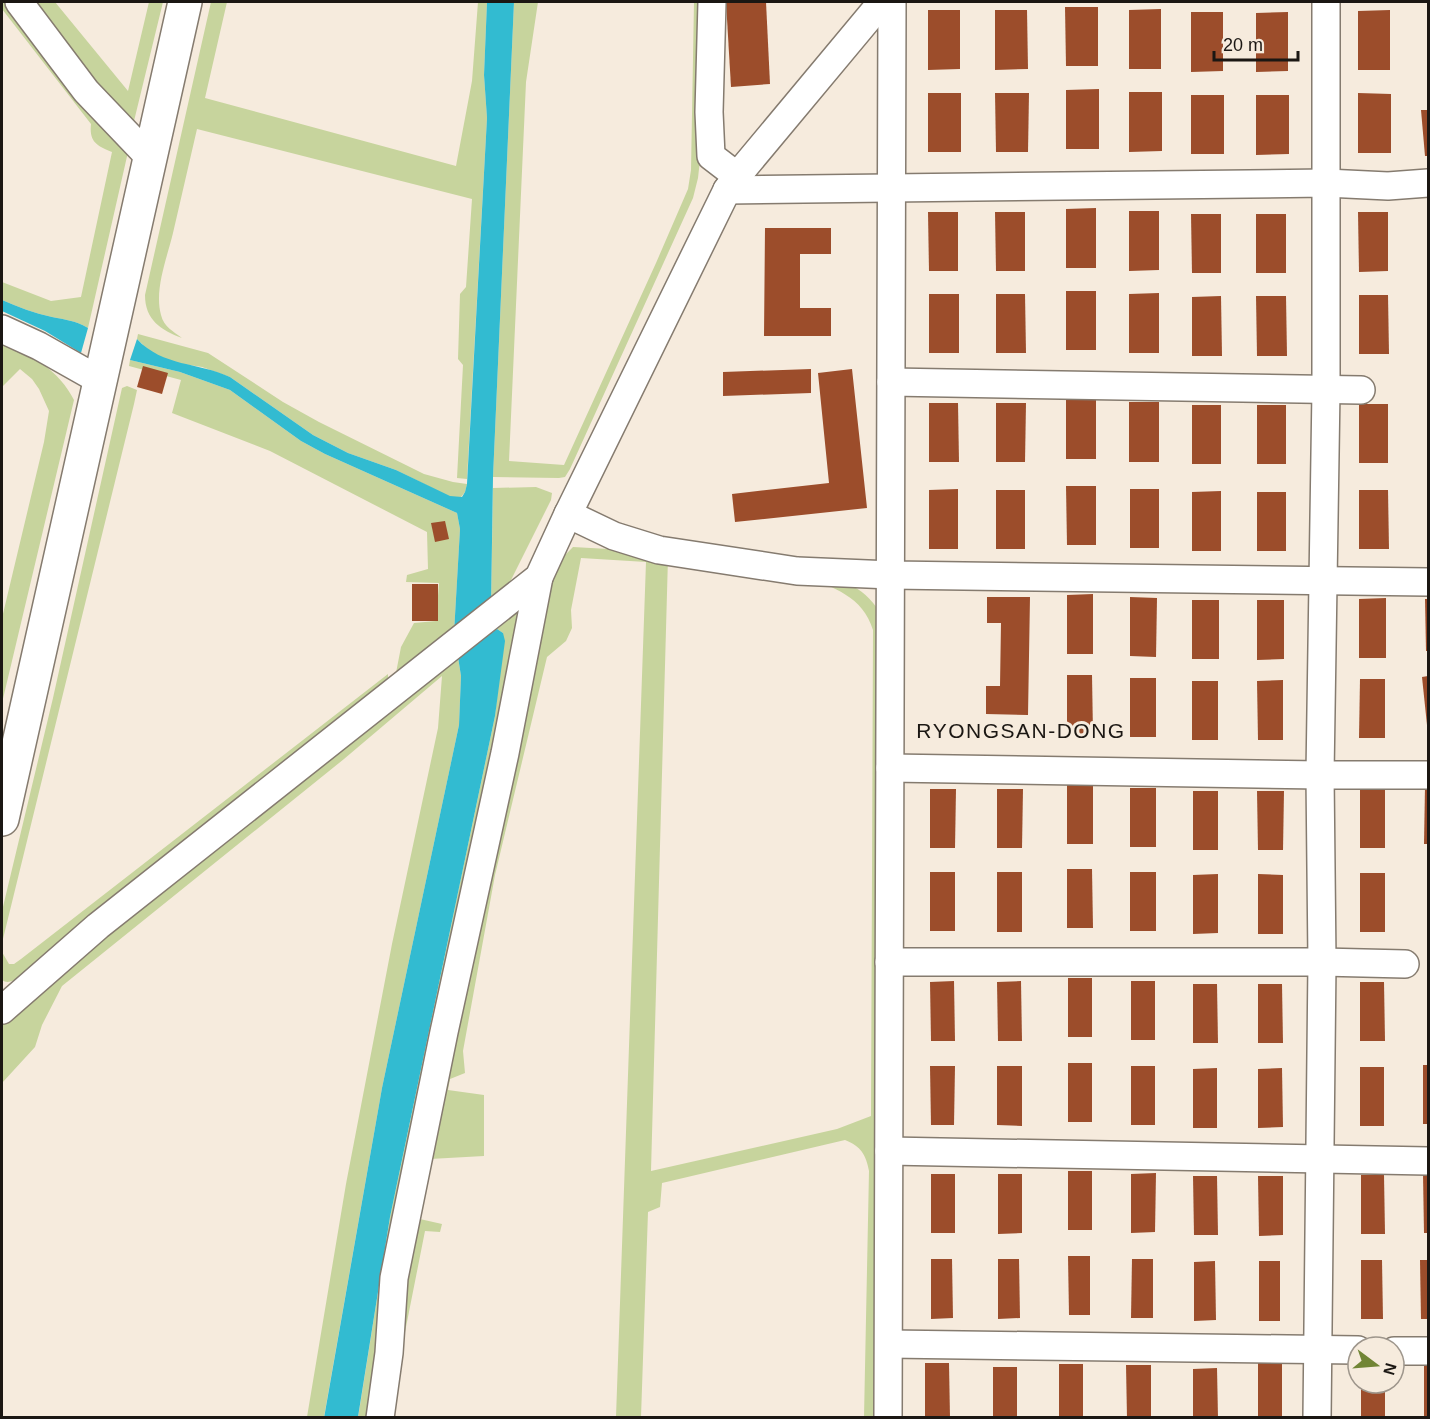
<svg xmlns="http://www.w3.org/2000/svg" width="1430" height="1419" viewBox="0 0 1430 1419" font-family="Arial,sans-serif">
  <rect width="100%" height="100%" fill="#f6ebdd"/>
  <g fill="#c7d49d">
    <path d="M2,2H13L128,152L88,328C74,320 66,320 52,317C34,313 18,307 2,300V282L51,301L81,297L112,152C97,146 89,142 91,124L2,9Z"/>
    <path d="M26,2H55L128,91L149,2H163L134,121L129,123Z"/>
    <path d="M211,2H227L205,98L456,166L472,81L478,2H487L484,75L487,118L467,479L457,478L463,365L458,359L460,294L466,287L472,199L197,129C189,164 181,198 173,233C167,258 154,290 161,315C164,327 173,331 182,338C161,330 145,320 145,295Z"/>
    <path d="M514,2H538L526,82L509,461L564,465L656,263L688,189L691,170L694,2H703L700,160L698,178L693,198L570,469L565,477L559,478L493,477Z"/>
    <path d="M138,334L208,353L283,402L319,422L424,474L453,482L467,484L465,492L461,497H450L396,470L348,453L313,435L230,377L202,367L177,363L154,355L137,339Z"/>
    <path d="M2,339C29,353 60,371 74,400L2,703V618L44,442L49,411L39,389L32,379L20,369L2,387Z"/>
    <path d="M130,360L180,372L230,390L301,441L325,454L457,513L460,529L454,633L395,678L401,647L414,623L436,621L439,583L406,582L407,575L428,569L427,532L270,451L172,413L181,380L129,366Z"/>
    <path d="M127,386L137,390L134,404L2,943V952L9,964H14L21,959L388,674V683L15,980C10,982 6,983 2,980V911L53,698L122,388Z"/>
    <path d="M536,487L552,493L551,500L507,588L491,607L493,488Z"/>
    <path d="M573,547L644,551L668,557L651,1171L837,1129L871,1116L873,630C863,596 833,588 804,575C836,580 857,580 877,608V1417H864L869,1171C866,1155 861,1146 845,1140L662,1183L660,1207L648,1212L641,1417H616L646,562L581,558L571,610L572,628L566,641L547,657L495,875L463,1051L465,1073L450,1079L448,1090L484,1095V1156L430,1159L553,574L563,557Z"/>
    <path d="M531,601L375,1417L358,1418L390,1217L495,716L503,633L497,629Z"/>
    <path d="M458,657L461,676L459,725L382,1088L324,1417H307L346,1184L392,944L438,728L442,676L344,759L62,986L42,1025L35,1047L2,1083V1026L143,905Z"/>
    <path d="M411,1217L442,1224L440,1232L425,1231L405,1332L392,1417Z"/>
  </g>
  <g fill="#32bbd1">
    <path d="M487,2H514L493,477L491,607L454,633L460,529L457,513L325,454L301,441L230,390L180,372L130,360L137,339C163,367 198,362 230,377L313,435L348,453L396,470L450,496L462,497L465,492L467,484L487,118L484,75Z"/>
    <path d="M2,300C18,307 34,313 52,317C66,320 74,320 88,328L81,353L45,331L2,311Z"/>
    <path d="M497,629L503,633L505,641L495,716L390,1217L358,1417L324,1418L382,1088L459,725L461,676L458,657Z"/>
  </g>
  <g fill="#9c4d2b">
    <path d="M726,2H766L770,84L731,87Z"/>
    <path d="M1065,7H1098V66H1066Z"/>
    <path d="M1161,9V69H1129V10Z"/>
    <path d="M928,10H960V69L928,70Z"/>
    <path d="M995,10H1027L1028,69L995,70Z"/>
    <path d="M1390,10V70H1358V11Z"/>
    <path d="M1191,12H1223V71L1191,72Z"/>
    <path d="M1288,12V71L1256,72V13Z"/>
    <path d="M1099,89V149H1066V90Z"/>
    <path d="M1129,92H1162V151L1129,152Z"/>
    <rect x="928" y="93" width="33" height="59"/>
    <path d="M995,93H1029L1028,152H996Z"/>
    <path d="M1358,93L1391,94V153H1358Z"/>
    <rect x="1191" y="95" width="33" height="59"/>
    <path d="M1256,95H1289V154L1256,155Z"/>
    <path d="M1421,110H1428V156H1425Z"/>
    <path d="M1096,208V268H1066V209Z"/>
    <path d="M1129,211H1159V270L1129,271Z"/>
    <path d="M928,212H958V271H929Z"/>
    <path d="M995,212H1025V271H996Z"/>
    <path d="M1358,212H1388V271L1359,272Z"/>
    <path d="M1191,214H1221V273H1192Z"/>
    <rect x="1256" y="214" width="30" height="59"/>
    <path d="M765,228H831V254H800V308H831V336H764Z"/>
    <rect x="1066" y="291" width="30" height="59"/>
    <path d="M1159,293V353H1129V294Z"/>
    <rect x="929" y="294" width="30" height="59"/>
    <path d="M996,294H1025L1026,353H996Z"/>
    <path d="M1359,295H1388L1389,354H1359Z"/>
    <path d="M1221,296L1222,356H1192V297Z"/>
    <path d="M1256,296H1286L1287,356H1257Z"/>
    <path d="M143,366L168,373L162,394L137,387Z"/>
    <path d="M811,369V393L723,396V372Z"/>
    <path d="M852,369L867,508L735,522L732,494L829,483L818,373Z"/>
    <rect x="1066" y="400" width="30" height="59"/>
    <rect x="1129" y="402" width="30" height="60"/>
    <path d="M929,403H958L959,462H929Z"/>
    <path d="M996,403H1026L1025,462H996Z"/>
    <rect x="1359" y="404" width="29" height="59"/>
    <rect x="1192" y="405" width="29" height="59"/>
    <rect x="1257" y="405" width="29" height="59"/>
    <path d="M1066,486H1096V545H1067Z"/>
    <path d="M958,489V549H929V490Z"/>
    <rect x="1130" y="489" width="29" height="59"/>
    <rect x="996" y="490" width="29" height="59"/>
    <path d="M1359,490H1388L1389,549H1359Z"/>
    <path d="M1221,491V551H1192V492Z"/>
    <rect x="1257" y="492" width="29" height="59"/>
    <path d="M445,521L449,539L435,542L431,523Z"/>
    <rect x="412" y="584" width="26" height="37"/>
    <path d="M1093,594V654H1067V595Z"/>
    <path d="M987,597H1030L1028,715L986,714V686H1000L1001,623H987Z"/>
    <path d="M1130,597L1157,598L1156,657L1130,656Z"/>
    <path d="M1386,598V658H1359V599Z"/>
    <path d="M1425,599H1428V651H1426Z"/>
    <rect x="1192" y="600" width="27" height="59"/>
    <path d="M1257,600H1284V659L1257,660Z"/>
    <path d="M1067,675H1092L1093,734H1067Z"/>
    <path d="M1428,676V725H1427L1422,677Z"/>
    <rect x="1130" y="678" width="26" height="59"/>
    <path d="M1360,679H1385V738H1359Z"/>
    <path d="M1283,680V740H1258L1257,681Z"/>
    <rect x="1192" y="681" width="26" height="59"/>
    <rect x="1067" y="785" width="26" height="59"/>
    <path d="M1425,787H1428V844H1424Z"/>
    <rect x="1130" y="788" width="26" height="59"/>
    <path d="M930,789H956L955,848H930Z"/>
    <path d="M997,789H1023L1022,848H997Z"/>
    <rect x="1360" y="789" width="25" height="59"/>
    <rect x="1193" y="791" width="25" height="59"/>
    <path d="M1257,791H1284L1283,850H1258Z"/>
    <path d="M1067,869H1092L1093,928H1067Z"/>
    <rect x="930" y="872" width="25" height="59"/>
    <rect x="997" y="872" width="25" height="60"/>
    <rect x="1130" y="872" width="26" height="59"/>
    <rect x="1360" y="873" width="25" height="59"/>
    <path d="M1218,874V933L1193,934V875Z"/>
    <path d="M1258,874L1283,875V934H1258Z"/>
    <rect x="1068" y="978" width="24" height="59"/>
    <path d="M954,981L955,1041H931L930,982Z"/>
    <path d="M1021,981L1022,1041H998L997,982Z"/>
    <rect x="1131" y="981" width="24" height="59"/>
    <path d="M1360,982H1384L1385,1041H1360Z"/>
    <path d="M1193,984H1217L1218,1043H1193Z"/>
    <path d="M1258,984H1282L1283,1043H1258Z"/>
    <rect x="1068" y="1063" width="24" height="59"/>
    <rect x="1423" y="1065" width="5" height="59"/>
    <path d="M930,1066H955L954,1125H931Z"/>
    <path d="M997,1066H1022V1126L997,1125Z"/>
    <rect x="1131" y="1066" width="24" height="59"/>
    <rect x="1360" y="1067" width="24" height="59"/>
    <path d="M1217,1068V1128H1193V1069Z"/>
    <path d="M1282,1068L1283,1127L1258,1128V1069Z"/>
    <rect x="1068" y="1171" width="24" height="59"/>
    <path d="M1156,1173L1155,1232L1131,1233V1174Z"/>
    <rect x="931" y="1174" width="24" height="59"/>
    <path d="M998,1174H1022V1233L998,1234Z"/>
    <path d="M1423,1174H1428V1233H1424Z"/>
    <path d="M1361,1175H1384L1385,1234H1361Z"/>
    <path d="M1193,1176H1217L1218,1235H1194Z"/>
    <path d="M1258,1176H1283V1235L1259,1236Z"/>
    <path d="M1068,1256H1090V1315H1069Z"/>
    <path d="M931,1259H952L953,1318L931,1319Z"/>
    <path d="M998,1259H1019L1020,1318L998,1319Z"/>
    <path d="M1132,1259H1153V1318H1131Z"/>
    <path d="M1361,1260H1382L1383,1319H1361Z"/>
    <path d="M1420,1260H1428V1319H1421Z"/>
    <path d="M1215,1261L1216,1320L1194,1321V1262Z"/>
    <rect x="1259" y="1261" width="21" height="60"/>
    <path d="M925,1363H949L950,1418H925Z"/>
    <rect x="1258" y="1363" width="24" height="55"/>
    <rect x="1059" y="1364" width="24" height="54"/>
    <path d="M1126,1365H1151V1418H1127Z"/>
    <rect x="1424" y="1366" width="4" height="52"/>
    <rect x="993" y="1367" width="24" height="51"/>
    <path d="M1217,1368L1218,1418H1193V1369Z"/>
    <rect x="1361" y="1383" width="24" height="35"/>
  </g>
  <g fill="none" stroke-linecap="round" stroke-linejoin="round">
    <defs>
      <g id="street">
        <path d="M19,2L86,91L150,158"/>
        <path d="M712,2L709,112L711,156L737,176"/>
        <path d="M727,190L1326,183L1388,186L1428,183"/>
        <path d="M2,329L39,346L101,381"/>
        <path d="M891,382L1361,390"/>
        <path d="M568,514L614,536L659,550L797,571L891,575L1428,582"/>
        <path d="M890,768L1320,775H1428"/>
        <path d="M889,962H1322L1405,964"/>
        <path d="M2,1010L98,926L539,577L568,514L727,190L737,176L882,2"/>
        <path d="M889,1151L1428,1161"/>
        <path d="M889,1344L1358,1350"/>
        <path d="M1394,1351H1428"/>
        <path d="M380,1418L389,1353L394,1278L444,1032L505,753L539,577"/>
        <path d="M888,1418L892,2"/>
        <path d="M1317,1418L1322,962L1320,775L1326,390V2"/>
      </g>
      <path id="secondary" d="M2,819L185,2"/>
    </defs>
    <use href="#street" stroke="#857b6f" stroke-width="30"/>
    <use href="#secondary" stroke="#857b6f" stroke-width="36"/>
    <use href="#street" stroke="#fff" stroke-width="27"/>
    <use href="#secondary" stroke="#fff" stroke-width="33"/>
  </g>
  <g text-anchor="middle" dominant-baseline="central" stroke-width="6" stroke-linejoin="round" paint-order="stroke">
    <g font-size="21" letter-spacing="1.5" fill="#1b1713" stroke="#f6ebdd">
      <text x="1021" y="730">RYONGSAN-DONG</text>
    </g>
  </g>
  <rect width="1430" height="1419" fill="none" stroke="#1b1713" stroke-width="6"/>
  <g transform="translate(1376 1365) rotate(106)"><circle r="28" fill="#f6ebdd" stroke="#9e968c" stroke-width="1.5"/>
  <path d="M0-4.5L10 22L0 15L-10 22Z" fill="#718535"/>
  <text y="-9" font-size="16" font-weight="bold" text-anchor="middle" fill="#1b1713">N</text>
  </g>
  <path d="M1214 51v9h84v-9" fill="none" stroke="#1b1713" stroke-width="3"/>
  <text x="1223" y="51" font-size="18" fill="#1b1713" stroke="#f6ebdd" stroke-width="4.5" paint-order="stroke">20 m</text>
</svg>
